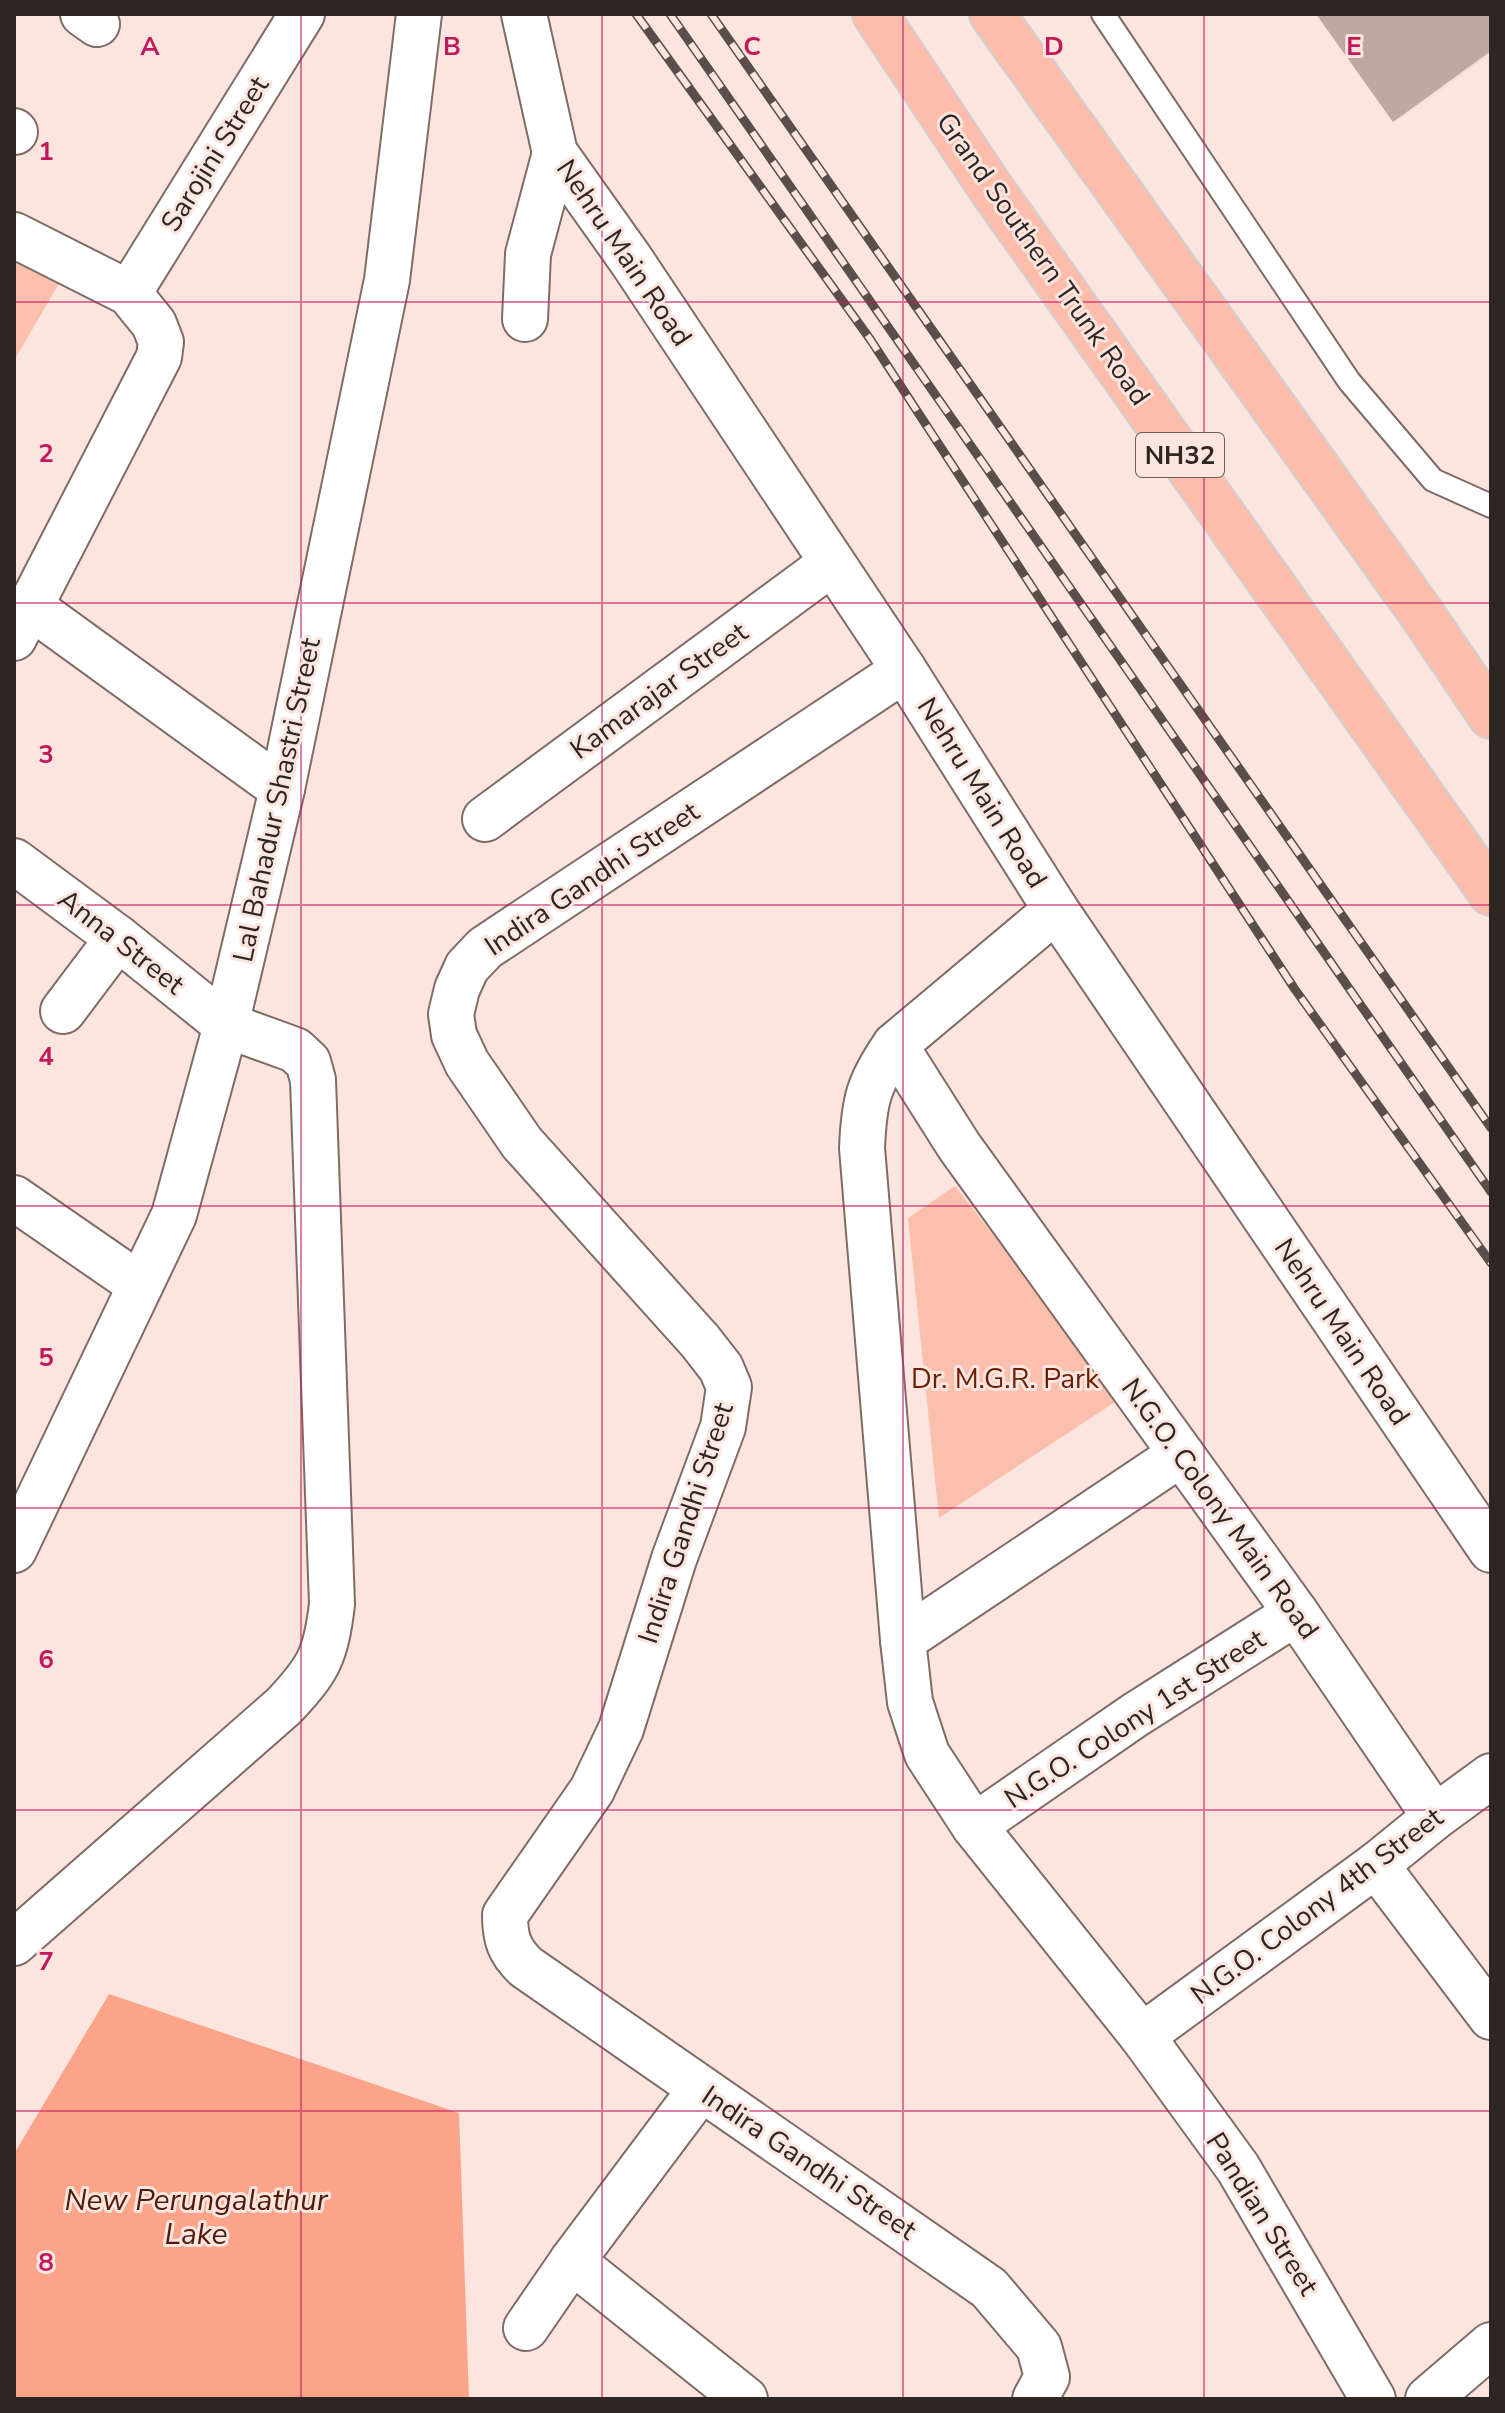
<svg xmlns="http://www.w3.org/2000/svg" width="1505" height="2413" viewBox="0 0 1505 2413" font-family="'Nunito Sans',sans-serif">
  <defs>
    <filter id="shadow"><feDropShadow dx="7" dy="-7" stdDeviation="2" flood-color="#0004"/></filter>
  </defs>
  <rect width="100%" height="100%" fill="#fce5de"/>
  <g fill="#fbbfad">
    <path d="M14,241L66,271L14,361Z"/>
    <path d="M955,1186L1121,1398L939,1518L908,1218Z"/>
  </g>
  <path fill="#fca489" d="M109,1994L459,2113L469,2399H14V2154Z"/>
  <path fill="#bea9a2" filter="url(#shadow)" d="M1316,14H1491V51L1393,122Z"/>
  <g fill="none" stroke-linecap="round" stroke-linejoin="round">
    <defs>
      <path id="service" d="M1103,14L1349,381L1433,480L1491,506"/>
      <g id="minor">
        <path d="M83,14L97,24"/>
        <path d="M14,131L15,132"/>
        <path d="M14,235L129,293L154,324L161,342L159,357L14,638"/>
        <path d="M129,293L302,14"/>
        <path d="M525,319L528,254L555,153"/>
        <path d="M31,607L282,789"/>
        <path d="M904,670L485,948L467,967L457,989L451,1014L454,1035L467,1063L522,1143L700,1341L721,1368L729,1387L723,1427L674,1559L621,1729L592,1790L505,1915C505,1938 509,1951 526,1967L989,2288L1039,2347L1047,2377L1035,2399"/>
        <path d="M485,819L832,563"/>
        <path d="M14,861L118,938L226,1025L295,1050L308,1062L313,1080L332,1604C326,1655 319,1669 284,1706L14,1943"/>
        <path d="M1056,910L895,1045C868,1084 864,1101 862,1148L903,1640L910,1702L927,1754L974,1826L1142,2036L1238,2168L1373,2399"/>
        <path d="M63,1011L118,938"/>
        <path d="M895,1045L959,1146L1296,1613L1435,1817"/>
        <path d="M14,1198L140,1285"/>
        <path d="M14,1550L174,1215L226,1025L282,789L387,280L419,14"/>
        <path d="M903,1640L1181,1454"/>
        <path d="M974,1826L1135,1715L1296,1613"/>
        <path d="M1376,1865L1491,2017"/>
        <path d="M1142,2036L1376,1865L1435,1817L1491,1776"/>
        <path d="M572,2261L745,2399"/>
        <path d="M526,2328L572,2261L700,2090"/>
        <path d="M1428,2399L1491,2345"/>
      </g>
      <path id="tertiary" d="M524,14L555,153L631,260L904,670L1056,910L1491,1550"/>
      <g id="trunk">
        <path d="M875,14L992,190L1491,893"/>
        <path d="M992,14L1419,610L1491,716"/>
      </g>
    </defs>
    <use href="#service" stroke="#806c66" stroke-width="26"/>
    <use href="#minor" stroke="#806c66" stroke-width="48"/>
    <use href="#tertiary" stroke="#806c66" stroke-width="48"/>
    <use href="#trunk" stroke="#d1cfcf" stroke-width="48"/>
    <use href="#service" stroke="#fff" stroke-width="22"/>
    <use href="#minor" stroke="#fff" stroke-width="44"/>
    <use href="#tertiary" stroke="#fff" stroke-width="44"/>
    <use href="#trunk" stroke="#febcaa" stroke-width="44"/>
    <defs>
      <g id="rail">
        <path d="M636,14L870,339L1294,988L1491,1263"/>
        <path d="M670,14L1491,1192"/>
        <path d="M711,14L1491,1128"/>
      </g>
    </defs>
    <use href="#rail" stroke="#594e4a" stroke-width="9"/>
    <use href="#rail" stroke="#fce5de" stroke-width="6" stroke-dasharray="18" stroke-linecap="butt"/>
  </g>
  <path fill="none" stroke="#c2185b" stroke-width="2" stroke-opacity="0.55" d="M301,14V2399M602,14V2399M903,14V2399M1204,14V2399M14,302H1491M14,603H1491M14,905H1491M14,1206H1491M14,1508H1491M14,1810H1491M14,2111H1491"/>
  <g text-anchor="middle" dominant-baseline="central" stroke-width="6" stroke-linejoin="round" paint-order="stroke">
    <rect fill="#fce5de" stroke="#6c5f5b" stroke-width="2" x="1136" y="433" width="88" height="44" rx="6"/>
    <g font-size="26" font-weight="bold" fill="#2e2623">
      <text x="1180" y="455">NH32</text>
    </g>
    <g font-size="28" fill="#2e2623" stroke="#fce5de">
      <text transform="translate(215 154) rotate(-58)">Sarojini Street</text>
      <text transform="translate(624 253) rotate(56)">Nehru Main Road</text>
      <text transform="translate(1043 259) rotate(55)">Grand Southern Trunk Road</text>
      <text transform="translate(659 691) rotate(-36)">Kamarajar Street</text>
      <text transform="translate(982 793) rotate(58)">Nehru Main Road</text>
      <text transform="translate(277 800) rotate(-78)">Lal Bahadur Shastri Street</text>
      <text transform="translate(592 879) rotate(-34)">Indira Gandhi Street</text>
      <text transform="translate(121 942) rotate(38)">Anna Street</text>
      <text transform="translate(1342 1332) rotate(56)">Nehru Main Road</text>
      <text transform="translate(1220 1509) rotate(54)">N.G.O. Colony Main Road</text>
      <text transform="translate(686 1523) rotate(-72)">Indira Gandhi Street</text>
      <text transform="translate(1135 1719) rotate(-33)">N.G.O. Colony 1st Street</text>
      <text transform="translate(1317 1906) rotate(-37)">N.G.O. Colony 4th Street</text>
      <text transform="translate(809 2163) rotate(34)">Indira Gandhi Street</text>
      <text transform="translate(1262 2214) rotate(58)">Pandian Street</text>
    </g>
    <g font-size="28" fill="#6a1e03" stroke="#fce5de">
      <text x="1005" y="1379">Dr. M.G.R. Park</text>
    </g>
    <g font-size="30" font-style="italic" fill="#511c0b" stroke="#fce5de">
      <text x="196" y="2200">New Perungalathur<tspan x="196" dy="34">Lake</tspan></text>
    </g>
  </g>
  <g font-size="26" text-anchor="middle" font-weight="bold" fill="#c2185b" stroke="#fce5de" stroke-width="6" stroke-linejoin="round" paint-order="stroke">
    <text x="150" y="55">A</text>
    <text x="452" y="55">B</text>
    <text x="752" y="55">C</text>
    <text x="1054" y="55">D</text>
    <text x="1354" y="55">E</text>
    <text x="46" y="160">1</text>
    <text x="46" y="462">2</text>
    <text x="46" y="763">3</text>
    <text x="46" y="1065">4</text>
    <text x="46" y="1366">5</text>
    <text x="46" y="1668">6</text>
    <text x="46" y="1970">7</text>
    <text x="46" y="2271">8</text>
  </g>
  <rect width="1505" height="2413" fill="none" stroke="#2e2623" stroke-width="32"/>
</svg>
